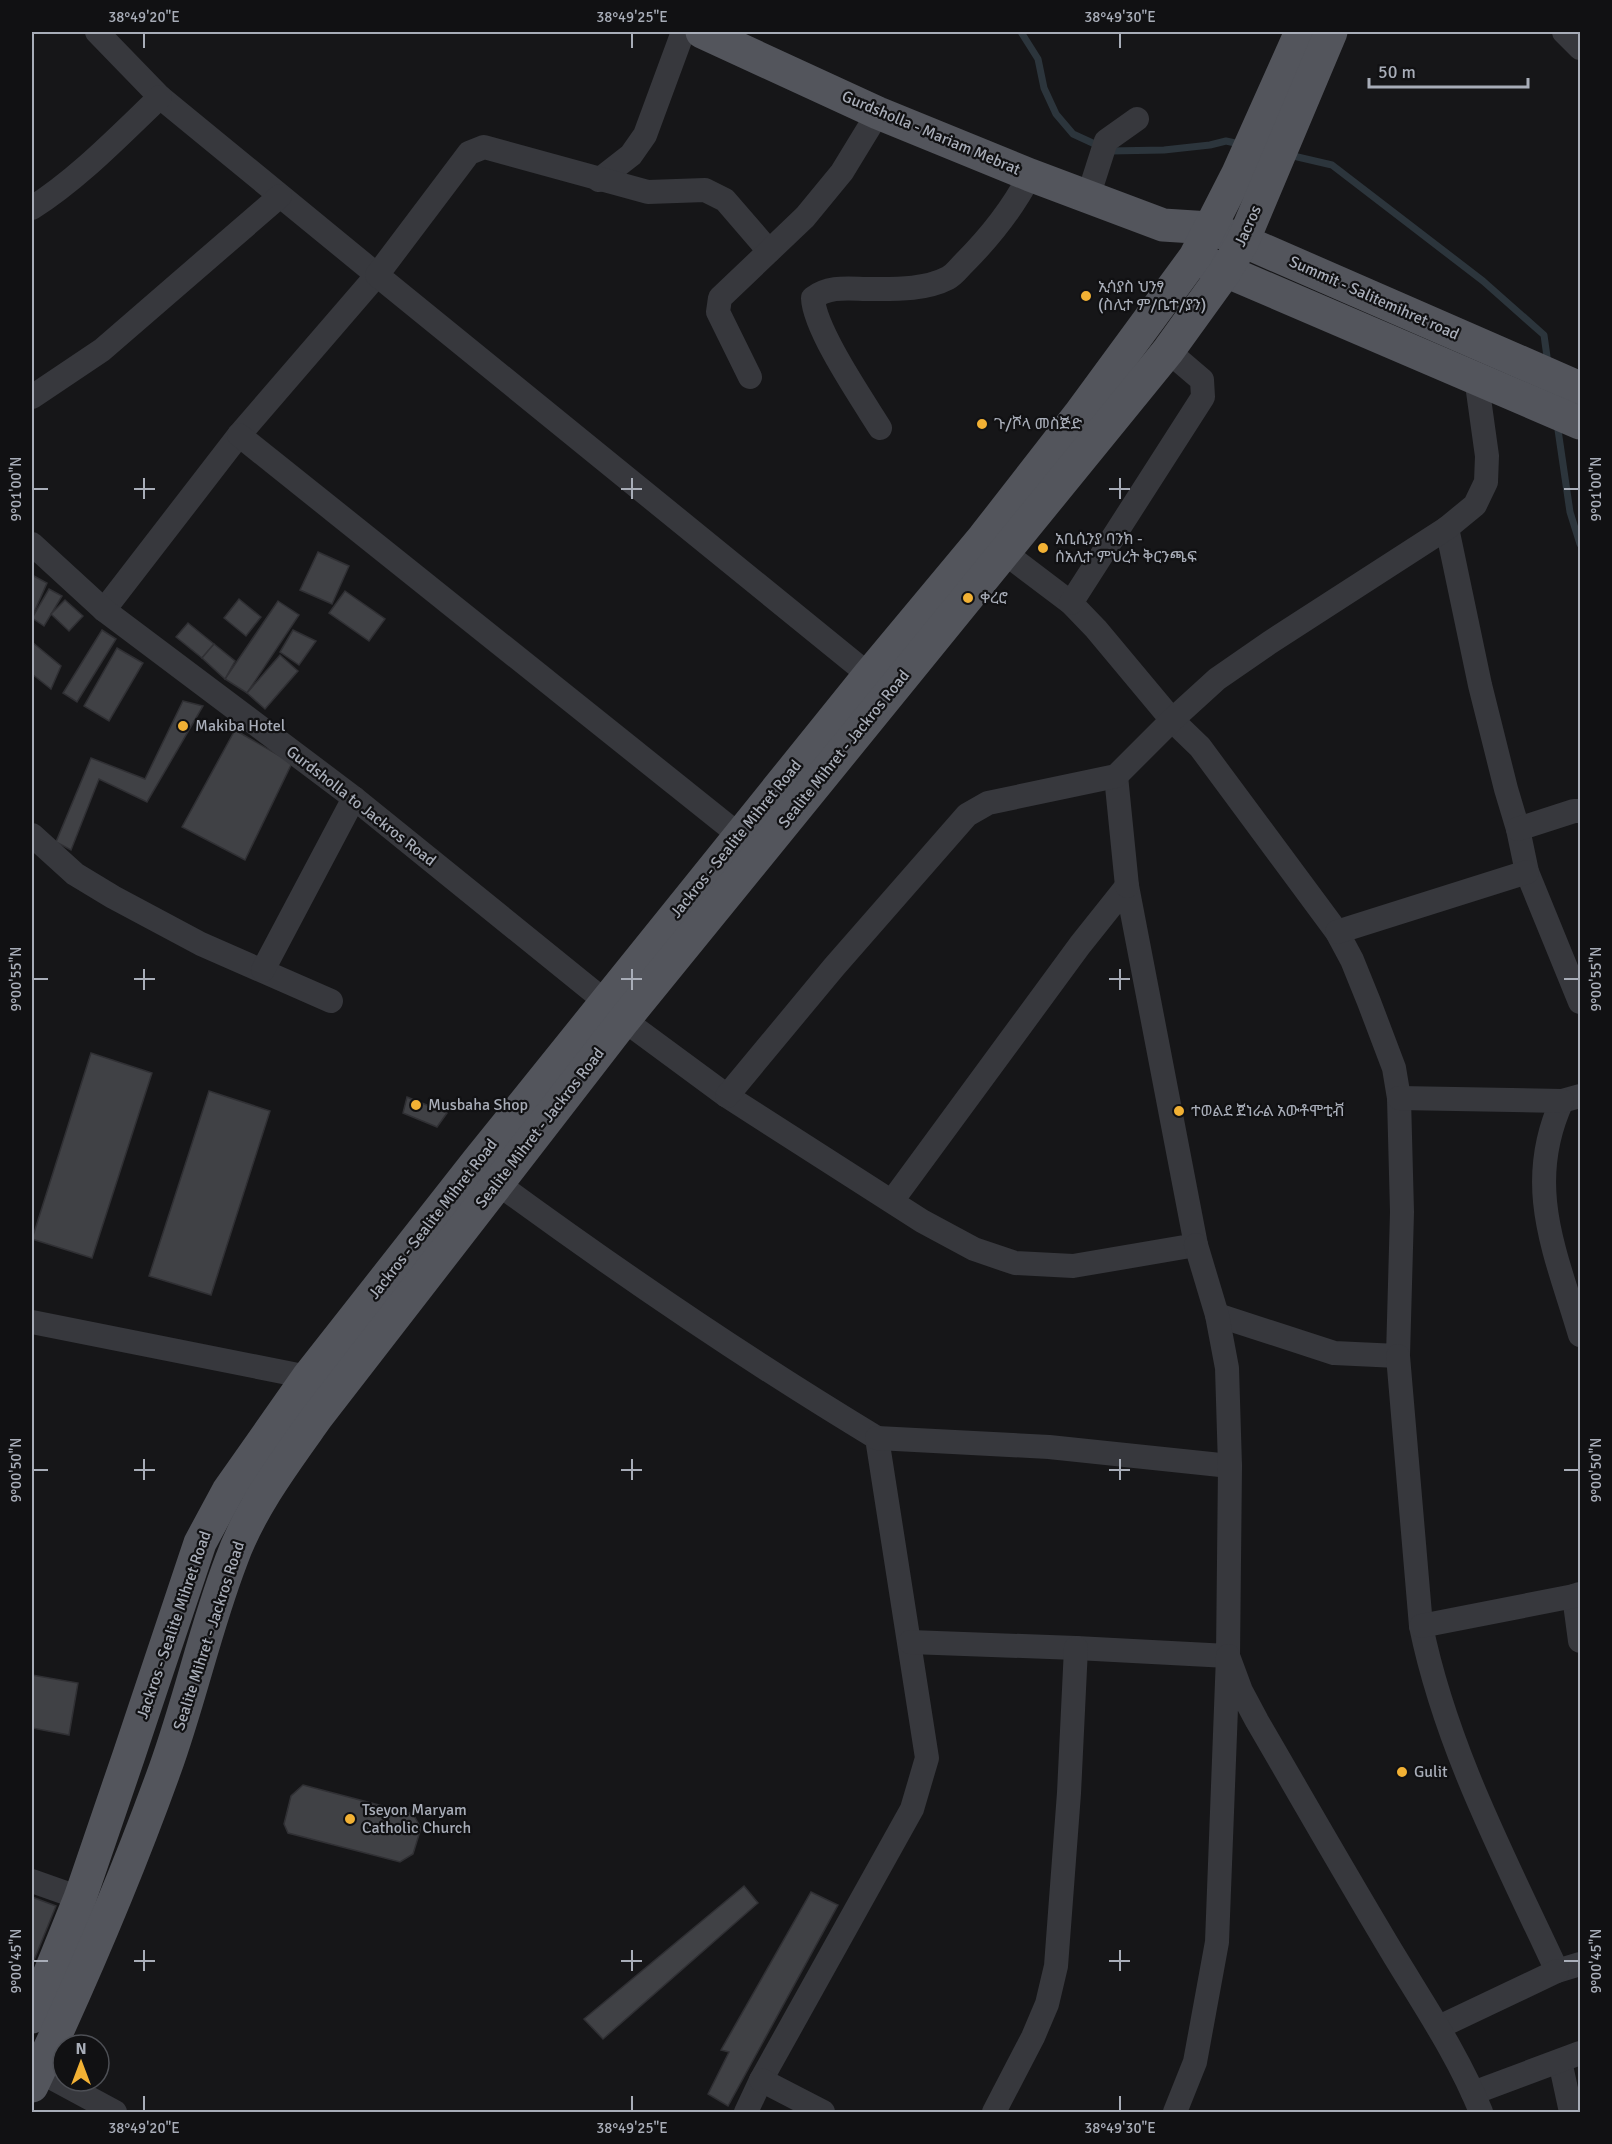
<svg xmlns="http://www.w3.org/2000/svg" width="1612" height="2144" viewBox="0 0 1612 2144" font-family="Signika,'Noto Sans Ethiopic',sans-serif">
  <rect width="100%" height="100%" fill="#161618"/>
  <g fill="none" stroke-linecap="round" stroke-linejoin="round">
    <g stroke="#2c353c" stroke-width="7">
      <path d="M1021,32L1038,59L1044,88L1056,114L1073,134L1110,151L1164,150L1210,145L1226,141L1240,144"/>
      <path d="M1289,155L1332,165L1483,281L1544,335L1548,364"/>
      <path d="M1557,423L1570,512L1580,544"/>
    </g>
  </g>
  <g fill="#404145" stroke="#303034" stroke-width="1.5">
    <path d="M318,552L349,566L332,604L300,590Z"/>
    <path d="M32,575L47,583L32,617Z"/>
    <path d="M49,589L62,596L44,626L32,618Z"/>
    <path d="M345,591L385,619L369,641L329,613Z"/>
    <path d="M239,599L261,617L246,636L224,618Z"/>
    <path d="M65,600L83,616L69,631L51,614Z"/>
    <path d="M278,601L299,615L247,693L225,679Z"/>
    <path d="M188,623L214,644L202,658L176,637Z"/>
    <path d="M102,630L116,639L77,702L63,693Z"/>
    <path d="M293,630L316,641L299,665L280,652Z"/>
    <path d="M32,642L61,666L51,689L32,674Z"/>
    <path d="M214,644L235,661L225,679L202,658Z"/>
    <path d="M117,648L143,663L109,721L84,706Z"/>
    <path d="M280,655L298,671L265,709L247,693Z"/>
    <path d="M183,701L203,706L147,802L99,779L71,850L56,842L91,758L145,779Z"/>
    <path d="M235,730L292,763L245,860L182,827Z"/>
    <path d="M91,1053L152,1073L92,1258L32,1239Z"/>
    <path d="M209,1091L270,1111L211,1295L149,1276Z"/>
    <path d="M407,1097L447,1113L437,1127L403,1113Z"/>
    <path d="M32,1675L78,1683L69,1735L32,1728Z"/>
    <path d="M303,1785L413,1814L421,1828L413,1854L400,1862L288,1833L284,1824L291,1796Z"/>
    <path d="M744,1886L758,1903L603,2039L584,2019Z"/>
    <path d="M811,1892L838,1905L728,2106L708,2094L729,2052L721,2050Z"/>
    <path d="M32,1897L56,1906L32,1965Z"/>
  </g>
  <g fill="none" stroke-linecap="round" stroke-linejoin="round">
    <g stroke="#37383d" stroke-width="24">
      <path d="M97,32L160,97L377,275L239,435L104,610"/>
      <path d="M1564,32L1580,48"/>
      <path d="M599,180L631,155L645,135L683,32"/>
      <path d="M1088,197L1106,141L1137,119"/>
      <path d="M32,208C79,178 119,136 160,97"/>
      <path d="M769,251L725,200L705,190L648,192L484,147L469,153L377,275L869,675"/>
      <path d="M750,377L718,312L720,298L805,217L842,172L878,113"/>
      <path d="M32,397L102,350L280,196"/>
      <path d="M880,428C862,399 814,329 813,298C830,285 850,289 871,289C895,289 925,290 948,278C954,275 959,268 964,263C991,236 1013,208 1030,175"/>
      <path d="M239,435L739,835"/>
      <path d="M1447,528L1480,685L1506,789L1518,829L1527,872L1580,1002"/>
      <path d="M32,544L104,610L354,798L606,1002L624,1020L727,1096L922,1221L974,1249L1015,1263L1073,1266L1196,1245L1127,886L1080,945L892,1201"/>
      <path d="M1005,553L1071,603L1096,629L1172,720L1200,747L1337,932L1352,960L1369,1002L1394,1068L1399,1098L1402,1212L1398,1356L1334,1353L1217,1315"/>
      <path d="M1071,603L1203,397L1202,380L1168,351"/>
      <path d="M1116,776L1127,886"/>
      <path d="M1518,829L1574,811H1580"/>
      <path d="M32,835L75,874L113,897L201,944L331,1001"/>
      <path d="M1337,932L1527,872"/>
      <path d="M263,970L354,798"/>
      <path d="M727,1096L834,967L967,815L988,803L1116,776L1172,720L1217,679L1269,643L1447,528L1475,505L1486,482L1487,456L1476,377"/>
      <path d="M1580,1096L1562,1101C1523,1186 1556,1253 1580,1335"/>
      <path d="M1399,1098L1562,1101"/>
      <path d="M497,1183C620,1273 746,1359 877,1438L927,1758L912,1809L761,2080L746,2112"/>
      <path d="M32,1322L308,1377"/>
      <path d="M1398,1356L1421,1626C1446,1748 1505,1859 1557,1971L1580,1964"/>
      <path d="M877,1438L1049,1447L1230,1466"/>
      <path d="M1580,1594L1574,1596L1580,1641"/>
      <path d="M1421,1626L1574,1596"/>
      <path d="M910,1642L1076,1648L1228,1656L1230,1466L1227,1368L1217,1315L1196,1245"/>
      <path d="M32,1881L80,1898"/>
      <path d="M1439,2027L1557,1971"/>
      <path d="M1560,2061L1571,2112"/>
      <path d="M39,2071L115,2112"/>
      <path d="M761,2080L823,2112"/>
      <path d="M1473,2093L1580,2053"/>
      <path d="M994,2112L1033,2037L1047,2004L1056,1966L1069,1793L1076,1648"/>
      <path d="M1175,2112L1195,2062L1217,1942L1228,1656L1241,1691L1257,1721C1303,1800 1348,1879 1395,1957C1426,2008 1459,2057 1481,2112"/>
    </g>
    <g stroke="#53555c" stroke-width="33">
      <path d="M702,32L878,113L1030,175L1163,225L1210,228L1243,241L1580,388"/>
      <path d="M1207,263L1580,423"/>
      <path d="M32,2017L80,1898L129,1755L200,1543L228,1491L308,1377L477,1162L869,675L984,537L1079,415L1195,257L1238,173L1301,32"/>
      <path d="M32,2086C81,1982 126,1877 165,1769C190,1700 205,1629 231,1561C250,1508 285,1462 317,1417L624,1020L1168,351L1225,272L1243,241L1331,32"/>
    </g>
  </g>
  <path fill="none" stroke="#a8adb8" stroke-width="2" d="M144,33V48M632,33V48M1120,33V48M144,478V499M632,478V499M1120,478V499M33,489H48M134,489H155M621,489H642M1109,489H1130M1564,489H1579M144,969V990M632,969V990M1120,969V990M33,979H48M134,979H155M621,979H642M1109,979H1130M1564,979H1579M144,1459V1480M632,1459V1480M1120,1459V1480M33,1470H48M134,1470H155M621,1470H642M1109,1470H1130M1564,1470H1579M144,1950V1971M632,1950V1971M1120,1950V1971M33,1961H48M134,1961H155M621,1961H642M1109,1961H1130M1564,1961H1579M144,2096V2111M632,2096V2111M1120,2096V2111"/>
  <g fill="#f2b134" stroke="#111113" stroke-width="2">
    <circle cx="1086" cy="296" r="6"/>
    <circle cx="982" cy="424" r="6"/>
    <circle cx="1043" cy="548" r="6"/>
    <circle cx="968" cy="598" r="6"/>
    <circle cx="183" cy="726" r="6"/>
    <circle cx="416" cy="1105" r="6"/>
    <circle cx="1179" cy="1111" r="6"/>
    <circle cx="1402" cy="1772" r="6"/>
    <circle cx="350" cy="1819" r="6"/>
  </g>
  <g text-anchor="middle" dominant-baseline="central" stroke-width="4.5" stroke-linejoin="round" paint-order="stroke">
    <g font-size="16" fill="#a8adb8" stroke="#111113">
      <text transform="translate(931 133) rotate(23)">Gurdsholla - Mariam Mebrat</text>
      <text transform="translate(1248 226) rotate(-66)">Jacros</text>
      <text transform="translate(1374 298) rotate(24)">Summit - Salitemihret road</text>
      <text transform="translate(844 749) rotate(-51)">Sealite Mihret - Jackros Road</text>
      <text transform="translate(361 806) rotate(38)">Gurdsholla to Jackros Road</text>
      <text transform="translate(736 839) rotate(-51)">Jackros - Sealite Mihret Road</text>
      <text transform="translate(540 1128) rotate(-52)">Sealite Mihret - Jackros Road</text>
      <text transform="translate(433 1219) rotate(-52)">Jackros - Sealite Mihret Road</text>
      <text transform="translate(174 1625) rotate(-71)">Jackros - Sealite Mihret Road</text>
      <text transform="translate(209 1636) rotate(-72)">Sealite Mihret - Jackros Road</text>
    </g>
    <g font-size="16" fill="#a8adb8" stroke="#111113" text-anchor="start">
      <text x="1098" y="287">ኢሳያስ ህንፃ<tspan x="1098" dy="18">(ስሊተ ም/ቤተ/ያን)</tspan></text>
      <text x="994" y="424">ጉ/ሾላ መስጅድ</text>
      <text x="1055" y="539">አቢሲንያ ባንክ -<tspan x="1055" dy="18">ሰአሊተ ምህረት ቅርንጫፍ</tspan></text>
      <text x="980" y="598">ቀረሮ</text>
      <text x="195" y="726">Makiba Hotel</text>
      <text x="428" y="1105">Musbaha Shop</text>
      <text x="1191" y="1111">ተወልደ ጀነራል አውቶሞቲቭ</text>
      <text x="1414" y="1772">Gulit</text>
      <text x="362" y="1810">Tseyon Maryam<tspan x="362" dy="18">Catholic Church</tspan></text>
    </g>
  </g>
  <rect width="1612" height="2144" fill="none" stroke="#111113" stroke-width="66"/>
  <g transform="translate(81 2063)"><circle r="28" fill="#111113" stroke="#4d4f55" stroke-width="1.5"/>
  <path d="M0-4.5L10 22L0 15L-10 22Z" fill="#f2b134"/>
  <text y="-9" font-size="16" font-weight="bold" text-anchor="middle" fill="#a8adb8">N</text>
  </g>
  <path d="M1369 78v9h159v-9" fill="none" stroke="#a8adb8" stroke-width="3"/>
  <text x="1378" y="78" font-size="18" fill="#a8adb8" stroke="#111113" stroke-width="4.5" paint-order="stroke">50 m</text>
  <rect x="33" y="33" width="1546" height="2078" fill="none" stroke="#a8adb8" stroke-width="2"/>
  <g font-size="15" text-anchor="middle" fill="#a8adb8">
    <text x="144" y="22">38°49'20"E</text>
    <text x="632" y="22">38°49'25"E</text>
    <text x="1120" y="22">38°49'30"E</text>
    <text transform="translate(16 489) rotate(-90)" y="5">9°01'00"N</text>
    <text transform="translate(1596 489) rotate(-90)" y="5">9°01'00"N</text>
    <text transform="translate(16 979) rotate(-90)" y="5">9°00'55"N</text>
    <text transform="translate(1596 979) rotate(-90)" y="5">9°00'55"N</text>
    <text transform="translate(16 1470) rotate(-90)" y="5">9°00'50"N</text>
    <text transform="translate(1596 1470) rotate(-90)" y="5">9°00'50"N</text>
    <text transform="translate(16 1961) rotate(-90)" y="5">9°00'45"N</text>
    <text transform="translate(1596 1961) rotate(-90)" y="5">9°00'45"N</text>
    <text x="144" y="2133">38°49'20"E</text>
    <text x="632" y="2133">38°49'25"E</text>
    <text x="1120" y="2133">38°49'30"E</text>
  </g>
</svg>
